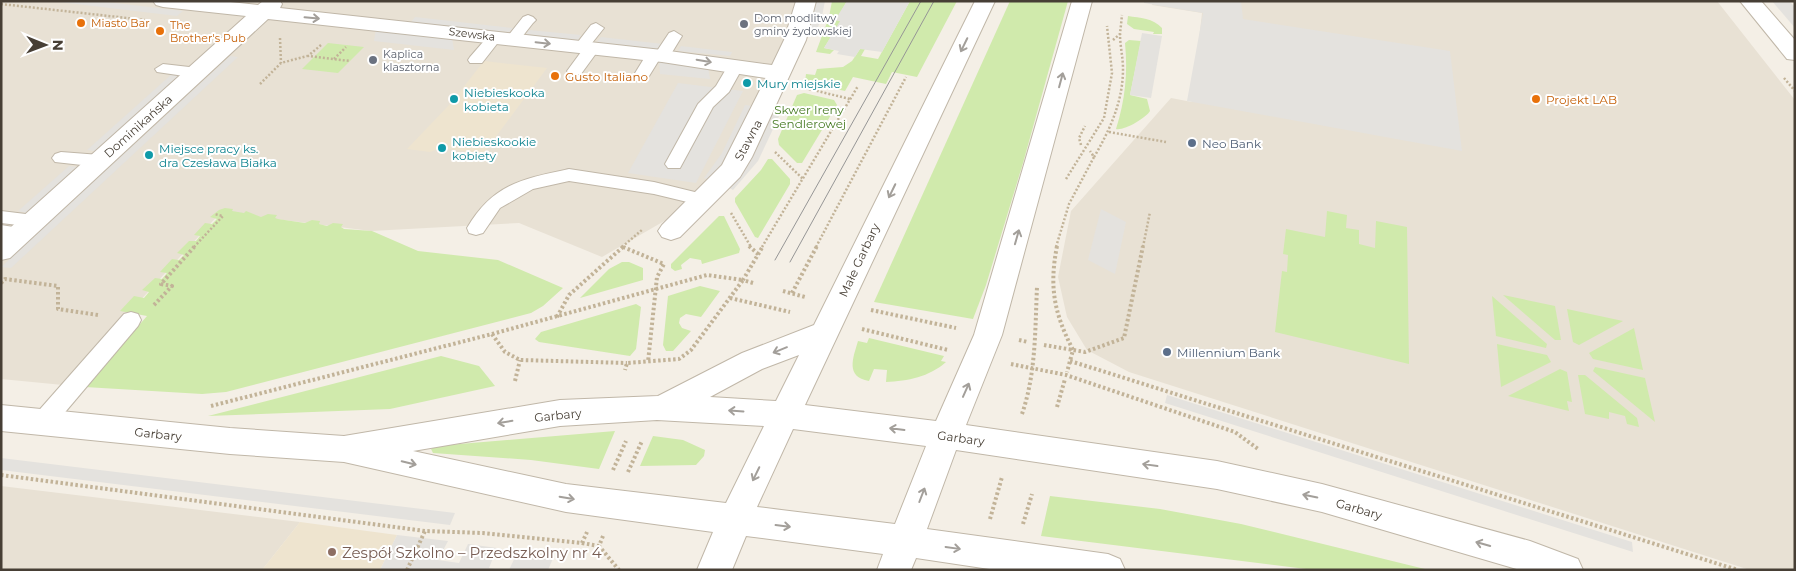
<svg xmlns="http://www.w3.org/2000/svg" width="1796" height="571" viewBox="0 0 1796 571" font-family="Montserrat,sans-serif">
  <rect width="100%" height="100%" fill="#f4efe6"/>
  <g fill="#e8e1d4">
    <path d="M1,1H800L799,15L718,190L602,257L519,223L371,231L221,212L63,385L1,379Z"/>
    <path d="M1153,1H1717L1795,100V570H1750L1129,372L1087,350L1067,317L1058,277L1071,211L1171,98L1192,102L1202,13L1152,5Z"/>
    <path d="M1,486L300,522L262,570H1Z"/>
  </g>
  <g fill="#eee4cf">
    <path d="M484,61L547,68L483,154L442,148L430,152L407,149L451,103Z"/>
    <path d="M300,522L397,535L380,570H262Z"/>
  </g>
  <g fill="#d0eaac">
    <path d="M832,1H847L836,20L841,21L824,48L834,50L830,54L816,52L829,17Z"/>
    <path d="M910,1H957L917,77L892,72L886,84L853,77L845,91L805,82L806,74L815,75L817,69L843,67L852,61L860,49H865L861,56L878,59Z"/>
    <path d="M1010,1H1068L1023,163L986,285L973,319L874,302Z"/>
    <path d="M1128,16C1140,18 1153,18 1162,28V34H1153L1154,32L1134,29L1127,24Z"/>
    <path d="M1129,40L1141,41L1130,95L1147,99L1150,111C1146,118 1124,131 1116,129C1125,100 1128,74 1125,43Z"/>
    <path d="M328,43L364,47L338,73L302,69Z"/>
    <path d="M804,93L834,100L837,105L802,163H797L779,145L778,139L797,95Z"/>
    <path d="M768,159H772L790,179V184L758,238L755,237L735,202V198L761,170Z"/>
    <path d="M225,208L233,209L232,211L244,213L246,211L261,217L268,214L277,215L275,218L278,219L305,223L312,220L320,221L319,224L327,226L333,223L343,224L341,227L344,229L372,231L418,251L498,260L563,288L543,306L531,313L226,392L202,394L85,387L147,316L120,311L134,296L144,298L149,292L142,290L155,278L162,279L167,273L160,272L172,259L179,260L184,255L177,253L189,241H196L200,236L194,235L205,223L212,224L217,219L210,217L219,210Z"/>
    <path d="M1327,211L1347,215L1346,228L1359,230V244L1375,248L1376,221L1407,227L1409,364L1275,332L1282,271L1287,272L1288,255L1283,254L1286,229L1325,237Z"/>
    <path d="M719,216H724L740,249L739,253L702,264L701,260L690,258L681,265L682,269L675,271L671,268V264Z"/>
    <path d="M622,262H629L643,268V280L580,298L609,269Z"/>
    <path d="M700,286L720,291L701,317L686,314L680,318L679,323L682,328L691,331L673,351H666L663,345L668,296Z"/>
    <path d="M1503,295L1555,306L1561,340H1555Z"/>
    <path d="M1492,296L1547,344L1546,348L1496,336Z"/>
    <path d="M636,304L641,307L636,349L630,356L539,342L535,339L541,332Z"/>
    <path d="M1567,309L1623,321L1579,345L1573,342Z"/>
    <path d="M1634,328L1643,370L1593,359L1589,353Z"/>
    <path d="M869,338L944,356L941,361L946,362C929,377 908,381 886,382L887,370L874,369L869,381C845,377 853,358 858,341L867,343Z"/>
    <path d="M1497,344L1547,355L1551,362L1501,387Z"/>
    <path d="M441,356L479,366L495,386L390,409L208,416Z"/>
    <path d="M1595,367L1645,378L1655,422L1593,371Z"/>
    <path d="M1560,369L1567,372L1572,402L1567,401L1569,411L1508,396Z"/>
    <path d="M1578,375H1585L1637,418L1639,427L1627,424L1625,416L1609,412V419L1585,414Z"/>
    <path d="M615,431L599,469L531,460L433,453L431,449L436,446Z"/>
    <path d="M653,436L683,440L705,450L704,456L696,465L640,466Z"/>
    <path d="M1050,496L1160,509L1241,524L1429,570H1314L1041,536Z"/>
  </g>
  <g fill="#e4e2de">
    <path d="M51,1H99L183,11L177,16Z"/>
    <path d="M813,1H825L822,16L815,35L804,34Z"/>
    <path d="M847,1H910L882,52L860,49L855,57L837,54L839,51L824,48L840,21L835,20Z"/>
    <path d="M1144,1H1241L1243,19L1450,51L1462,151L1187,101L1203,13L1144,3Z"/>
    <path d="M1772,1H1789L1795,7V28Z"/>
    <path d="M415,17L513,28L509,32L411,22Z"/>
    <path d="M376,29L452,38L454,50L374,41Z"/>
    <path d="M529,30L581,35L578,40L526,34Z"/>
    <path d="M1142,33L1162,36L1151,98L1130,95Z"/>
    <path d="M601,37L663,44L660,49L597,42Z"/>
    <path d="M681,46L732,52L730,56L678,51Z"/>
    <path d="M230,56L238,57L11,268L1,267Z"/>
    <path d="M659,61L708,66L710,79L660,74Z"/>
    <path d="M173,73L182,74L95,151L87,150Z"/>
    <path d="M678,83L743,91L696,183L628,173Z"/>
    <path d="M745,105L753,106L721,168L711,180L704,178L722,153Z"/>
    <path d="M774,109L782,110L758,161L733,190L726,186Z"/>
    <path d="M69,166L78,167L26,213L18,211Z"/>
    <path d="M1101,209L1126,222L1115,274L1088,260Z"/>
    <path d="M1167,395L1632,542L1633,552L1165,403Z"/>
    <path d="M1,458L455,513L450,525L1,470Z"/>
    <path d="M397,535L448,541L438,560L459,563L468,544L497,548L489,568L501,570H380Z"/>
    <path d="M518,551L554,556L548,570H509Z"/>
  </g>
  <g fill="none" stroke-linecap="round" stroke-linejoin="round">
    <defs>
      <g id="service">
        <path d="M528,15L533,17L536,20L533,23L518,42H508L505,39L508,36L523,17Z"/>
        <path d="M596,23L604,28L592,43L600,48L581,74H569L567,71L581,52L574,47L591,25Z"/>
        <path d="M674,31L682,36L668,59L659,60L646,81H634L632,78L648,52L657,51L669,33Z"/>
        <path d="M495,32L503,37L500,40L482,63H470L468,60L470,57L490,34Z"/>
        <path d="M735,62L743,67L729,92L713,107L680,168H668L665,164L698,104L716,86L729,64Z"/>
        <path d="M163,64L198,68L206,73L198,78L157,72L155,69Z"/>
        <path d="M61,152L100,155L106,157L109,161L106,165L100,167L55,162L52,158L55,154Z"/>
        <path d="M569,169L654,182L711,196L713,200L711,204L704,206L654,194L569,181L533,189L500,208L483,233L476,235L469,233L467,228C493,184 522,179 569,169Z"/>
        <path d="M1,211L42,216L44,221L42,226L35,227L1,223Z"/>
        <path d="M1,225L26,229L29,234L26,239L19,241L1,239Z"/>
        <path d="M131,312L138,314L141,320L138,326L50,430L42,432L34,430L31,423L34,416L124,314Z"/>
      </g>
      <g id="minor">
        <path d="M153,1H221L258,5L263,1H280L282,4L280,8L662,50L772,65L784,40L796,1H816L806,40L752,157L740,177L680,237L671,240L662,237L658,231L662,225L722,165L766,78L662,62L268,19L10,258L1,260V236L246,16L163,7L156,5Z"/>
        <path d="M1740,1H1761L1795,40V60L1787,59Z"/>
      </g>
      <path id="tertiary" d="M975,1H995L805,405L936,421L974,335L1072,1H1092L1002,335L966,425L1217,461L1322,484L1530,541L1578,559L1583,570H1520L1322,512L1217,489L956,450L927,529L1108,554L1120,559L1125,570H996L916,558L911,570H877L883,554L746,536L732,570H697L713,532L566,512L344,462L230,454L1,431V405L230,428L344,436L560,400L658,396L742,353L814,325ZM799,355L776,401L710,397L762,369ZM657,420L764,426L726,503L566,484L413,451L560,426ZM793,429L926,446L895,524L757,507Z"/>
    </defs>
    <use href="#service" stroke="#c0b7a8" stroke-width="2"/>
    <use href="#minor" stroke="#c0b7a8" stroke-width="2"/>
    <use href="#tertiary" stroke="#c0b7a8" stroke-width="2"/>
    <g stroke="#c2b398" stroke-width="2.5" stroke-dasharray="2 2" stroke-linecap="butt">
      <path d="M1,4L145,20"/>
      <path d="M280,38L281,63"/>
      <path d="M1113,40L1120,34L1122,15"/>
      <path d="M321,45L308,56L350,61"/>
      <path d="M334,59L346,47"/>
      <path d="M1784,78L1795,91"/>
      <path d="M260,84L281,63L307,56"/>
      <path d="M805,88L850,99"/>
      <path d="M1109,132L1166,142"/>
      <path d="M1081,145L1079,138L1085,126"/>
      <path d="M775,152L803,179"/>
      <path d="M1094,157C1110,130 1123,101 1123,69C1123,57 1120,46 1120,34"/>
      <path d="M1066,179L1104,118L1112,73L1107,26"/>
      <path d="M731,213L751,247"/>
      <path d="M194,247L223,216L214,214"/>
      <path d="M622,247L643,229"/>
      <path d="M762,247L858,86"/>
      <path d="M816,247L906,77"/>
      <path d="M1056,247L1069,204L1094,157L1090,151"/>
      <path d="M1143,247L1150,212"/>
    </g>
    <g stroke="#c2b398" stroke-width="4" stroke-dasharray="2.5 2.5" stroke-linecap="butt">
      <path d="M749,246L759,255"/>
      <path d="M1057,246C1049,287 1054,313 1073,350L1067,372"/>
      <path d="M623,247L664,264L657,277L648,362"/>
      <path d="M1,283L5,279L58,286V309L98,315"/>
      <path d="M753,283L743,280L763,246"/>
      <path d="M783,291L805,297"/>
      <path d="M792,293L817,246"/>
      <path d="M730,298L790,312"/>
      <path d="M154,305L172,286L161,284L195,246"/>
      <path d="M871,310L956,328"/>
      <path d="M557,317L569,295L624,246"/>
      <path d="M862,329L948,350"/>
      <path d="M492,334L505,352L520,360L627,363"/>
      <path d="M1019,340L1028,342"/>
      <path d="M1044,345L1085,352L1124,338L1143,246"/>
      <path d="M1070,361L1738,570"/>
      <path d="M1011,364L1066,375L1235,432L1258,449"/>
      <path d="M515,381L520,360"/>
      <path d="M211,406L492,334L707,275L743,280L691,350L679,359L627,363L625,370"/>
      <path d="M1057,407L1065,379"/>
      <path d="M1022,414C1036,373 1035,331 1037,287"/>
      <path d="M613,470L626,441"/>
      <path d="M628,472L642,441"/>
      <path d="M1,475L425,531L483,533L582,543L587,532"/>
      <path d="M990,519L1002,477"/>
      <path d="M1023,524L1032,494"/>
      <path d="M603,536L599,546L619,570"/>
      <path d="M582,543L599,546"/>
      <path d="M407,570L425,531"/>
    </g>
    <use href="#service" fill="#fff" fill-rule="evenodd"/>
    <use href="#minor" fill="#fff" fill-rule="evenodd"/>
    <use href="#tertiary" fill="#fff" fill-rule="evenodd"/>
    <g stroke="#969696" stroke-width="1">
      <path d="M775,260L921,1"/>
      <path d="M790,262L934,1"/>
    </g>
  </g>
  <defs><path id="oneway-shaft" d="M-6 0H5M1.5-3L5.5 0L1.5 3" fill="none" stroke-width="1.6" stroke-linecap="round" stroke-linejoin="round" transform="scale(1.25)"/></defs>
  <g stroke="#a39f9a">
    <use href="#oneway-shaft" transform="translate(312 18) rotate(5)"/>
    <use href="#oneway-shaft" transform="translate(543 43) rotate(6)"/>
    <use href="#oneway-shaft" transform="translate(964 45) rotate(116)"/>
    <use href="#oneway-shaft" transform="translate(704 61) rotate(10)"/>
    <use href="#oneway-shaft" transform="translate(1061 80) rotate(-75)"/>
    <use href="#oneway-shaft" transform="translate(892 191) rotate(116)"/>
    <use href="#oneway-shaft" transform="translate(1017 237) rotate(-74)"/>
    <use href="#oneway-shaft" transform="translate(780 350) rotate(158)"/>
    <use href="#oneway-shaft" transform="translate(966 390) rotate(-66)"/>
    <use href="#oneway-shaft" transform="translate(736 411) rotate(-176)"/>
    <use href="#oneway-shaft" transform="translate(505 422) rotate(171)"/>
    <use href="#oneway-shaft" transform="translate(897 429) rotate(-173)"/>
    <use href="#oneway-shaft" transform="translate(409 463) rotate(13)"/>
    <use href="#oneway-shaft" transform="translate(1150 465) rotate(-172)"/>
    <use href="#oneway-shaft" transform="translate(756 474) rotate(116)"/>
    <use href="#oneway-shaft" transform="translate(922 495) rotate(-69)"/>
    <use href="#oneway-shaft" transform="translate(1310 496) rotate(-168)"/>
    <use href="#oneway-shaft" transform="translate(567 498) rotate(10)"/>
    <use href="#oneway-shaft" transform="translate(783 526) rotate(7)"/>
    <use href="#oneway-shaft" transform="translate(1483 544) rotate(-164)"/>
    <use href="#oneway-shaft" transform="translate(953 548) rotate(8)"/>
  </g>
  <g fill="#e8710a" stroke="#fff" stroke-width="2">
    <circle cx="81" cy="23" r="5"/>
    <circle cx="160" cy="31" r="5"/>
    <circle cx="555" cy="76" r="5"/>
    <circle cx="1536" cy="99" r="5"/>
  </g>
  <g fill="#6b7280" stroke="#fff" stroke-width="2">
    <circle cx="744" cy="24" r="5"/>
    <circle cx="373" cy="60" r="5"/>
  </g>
  <g fill="#0f9aa8" stroke="#fff" stroke-width="2">
    <circle cx="747" cy="83" r="5"/>
    <circle cx="454" cy="99" r="5"/>
    <circle cx="442" cy="148" r="5"/>
    <circle cx="149" cy="155" r="5"/>
  </g>
  <g fill="#5c6f8a" stroke="#fff" stroke-width="2">
    <circle cx="1192" cy="143" r="5"/>
    <circle cx="1167" cy="352" r="5"/>
  </g>
  <circle fill="#8d6e63" stroke="#fff" stroke-width="2" cx="332" cy="552" r="5"/>
  <g text-anchor="middle" dominant-baseline="central" stroke-width="4" stroke-linejoin="round" paint-order="stroke">
    <g font-size="11" fill="#5b616d" stroke="#fff" text-anchor="start">
      <text x="754" y="18">Dom modlitwy<tspan x="754" dy="13">gminy żydowskiej</tspan></text>
      <text x="383" y="54">Kaplica<tspan x="383" dy="13">klasztorna</tspan></text>
    </g>
    <g font-size="11" fill="#c56008" stroke="#fff" text-anchor="start">
      <text x="91" y="23">Miasto Bar</text>
      <text x="170" y="25">The<tspan x="170" dy="13">Brother's Pub</tspan></text>
    </g>
    <g font-size="11" fill="#473f35" stroke="#fff">
      <text transform="translate(472 34) rotate(7)">Szewska</text>
    </g>
    <g font-size="12" fill="#c56008" stroke="#fff" text-anchor="start">
      <text x="565" y="76">Gusto Italiano</text>
      <text x="1546" y="99">Projekt LAB</text>
    </g>
    <g font-size="12" fill="#0d838f" stroke="#fff" text-anchor="start">
      <text x="757" y="83">Mury miejskie</text>
      <text x="464" y="92">Niebieskooka<tspan x="464" dy="14">kobieta</tspan></text>
      <text x="452" y="141">Niebieskookie<tspan x="452" dy="14">kobiety</tspan></text>
      <text x="159" y="148">Miejsce pracy ks.<tspan x="159" dy="14">dra Czesława Białka</tspan></text>
    </g>
    <g font-size="12" fill="#487c25" stroke="#fff">
      <text x="809" y="109">Skwer Ireny<tspan x="809" dy="14">Sendlerowej</tspan></text>
    </g>
    <g font-size="12" fill="#473f35" stroke="#fff">
      <text transform="translate(138 126) rotate(-42)">Dominikańska</text>
      <text transform="translate(748 140) rotate(-62)">Stawna</text>
      <text transform="translate(859 260) rotate(-65)">Małe Garbary</text>
      <text transform="translate(558 415) rotate(-6)">Garbary</text>
      <text transform="translate(158 434) rotate(6)">Garbary</text>
      <text transform="translate(961 438) rotate(8)">Garbary</text>
      <text transform="translate(1359 509) rotate(16)">Garbary</text>
    </g>
    <g font-size="12" fill="#4e5e75" stroke="#fff" text-anchor="start">
      <text x="1202" y="143">Neo Bank</text>
      <text x="1177" y="352">Millennium Bank</text>
    </g>
    <g font-size="15" fill="#785e54" stroke="#fff" text-anchor="start">
      <text x="342" y="552">Zespół Szkolno – Przedszkolny nr 4</text>
    </g>
  </g>
  <rect width="1796" height="571" fill="none" stroke="#473f35" stroke-width="5"/>
  <g transform="translate(45 45) rotate(91)" stroke="#ffffff" stroke-width="4" paint-order="stroke">
  <path d="M0-4L9 19L0 12L-9 19Z" fill="#473f35"/>
  <text y="-8" font-size="14" font-weight="bold" text-anchor="middle" fill="#473f35">N</text>
  </g>
</svg>
